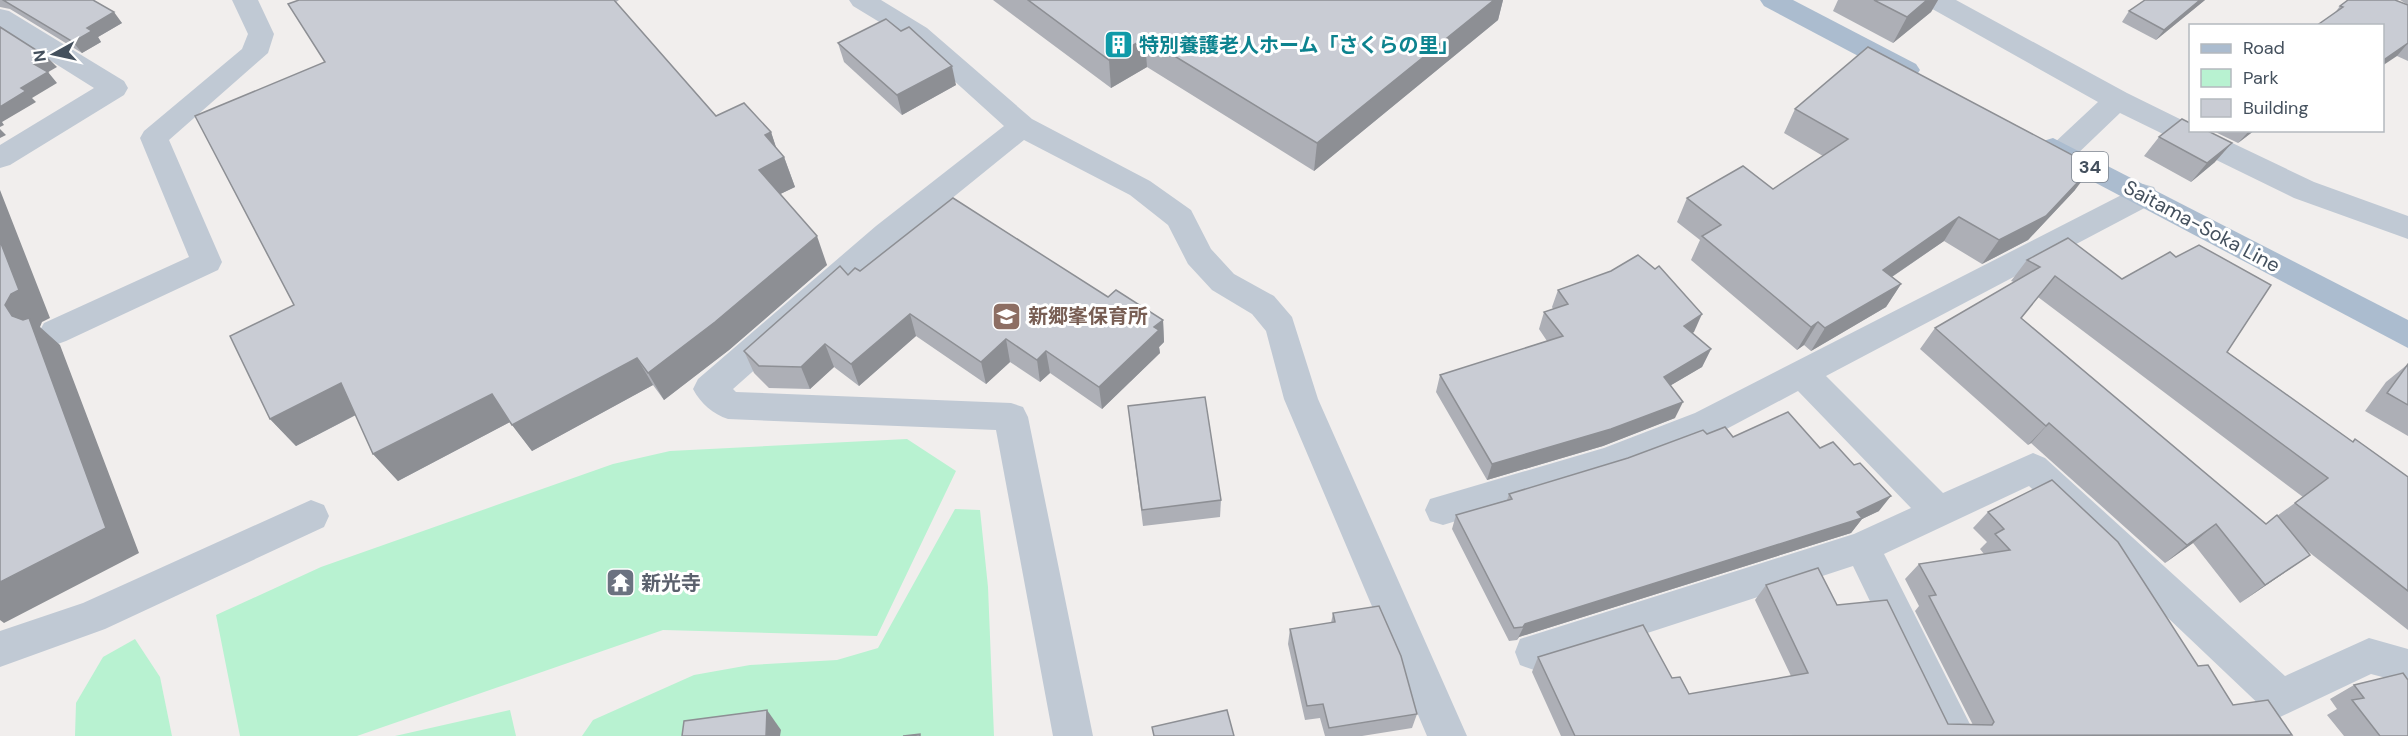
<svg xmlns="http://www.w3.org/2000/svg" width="2408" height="736" viewBox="0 0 2408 736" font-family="'DM Sans','Noto Sans JP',sans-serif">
  <rect width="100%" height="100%" fill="#f1eeed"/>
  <g fill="#b8f2d1">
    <path d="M907,439L956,471L877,636L663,630L357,736H240L216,615L321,567L613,464L670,451Z"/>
    <path d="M955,509L980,510L988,587L994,736H582L593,720L694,675L750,665L837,660L878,648Z"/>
    <path d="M135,639L160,677L172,736H75L76,703L103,657Z"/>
    <path d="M510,710L516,736H395Z"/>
  </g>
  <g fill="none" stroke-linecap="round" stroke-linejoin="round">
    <g fill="#c0c9d4" fill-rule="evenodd">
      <path d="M232,0H258L274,34L268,53L169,140L222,262L218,270L66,341L55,345L44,341L39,332L44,323L189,257L140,138L144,131L242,49L248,34Z"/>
      <path d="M849,0H881L927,28L1032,119L1150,181L1191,210L1211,249L1234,274L1274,296L1292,317L1318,399L1467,736H1427L1284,399L1266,331L1252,314L1212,290L1188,264L1168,225L1130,195L1024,140L898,242L733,389L736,392L1011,403L1023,407L1028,417L1093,736H1053L996,430L728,419C713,414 701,404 693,389L698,379L876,226L1004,126L909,40L853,6Z"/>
      <path d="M1923,0H1956L2127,93L2190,124V130H2205L2314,182L2408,216V239L2294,198L2120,113L2072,159L2062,162L2052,159L2048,152L2052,145L2098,102L1927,6Z"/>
      <path d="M0,9L9,11L124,81L128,88L124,95L10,165L0,168V145L94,88L0,29Z"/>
      <path d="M2143,184L2154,187L2158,195L2154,203L1826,376L1943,493L2033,453L2045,458L2285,676L2369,638L2408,649V688L2390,679L2371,674L2280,717L2266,711L2029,486L1884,554L1976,736H1935L1853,566L1534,670L1520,665L1515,652L1520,639L1854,534L1911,508L1798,391L1719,433L1620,471L1443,525L1430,521L1425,510L1430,499L1604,448L1695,413Z"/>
      <path d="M311,500L324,505L329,516L324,527L105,629L0,667V631L83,603Z"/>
    </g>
    <g fill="#abbccf" fill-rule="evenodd">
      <path d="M1760,0H1793L1916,64L1920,70L1916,76L1906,79L1896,76L1764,6Z"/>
      <path d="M2053,138L2408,320V348L2043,155L2039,148L2043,141Z"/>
    </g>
  </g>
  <g fill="#adafb6" fill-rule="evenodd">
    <path d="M0,0H93L122,23L98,37L101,42L82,53L10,9L0,7Z"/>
    <path d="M299,0H619L616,2L716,116L771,132L776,148L784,157L795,187L780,194L827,265L729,350L664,400L653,385L532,451L510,422L398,481L373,454L356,415L296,446L270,419L294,305L325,62Z"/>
    <path d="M993,0H1503L1498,20L1314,171L1147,67L1111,88Z"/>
    <path d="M1838,0H1938L1931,12L1893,43L1833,11Z"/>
    <path d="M2205,0L2156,40L2122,22L2129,11Z"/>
    <path d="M2400,0H2408V5Z"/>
    <path d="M2408,5V61L2397,56L2334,14L2340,6Z"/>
    <path d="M838,43L956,85L902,115L844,62Z"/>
    <path d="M1795,109L2075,190L2028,240L1982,264L1944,241L1892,277L1901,284L1886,307L1811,351L1804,345L1797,350L1691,260L1700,240L1677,222L1687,198L1773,189L1823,156L1784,133Z"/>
    <path d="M2190,120V130L2215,162L2191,182L2144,156L2159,137L2190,123L2189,121Z"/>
    <path d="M2211,130H2255L2238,143Z"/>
    <path d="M2027,260L2122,279L2227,352L2352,442L2355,439L2408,477V630L2305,549L2284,573L2240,603L2193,543L2165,563L2031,443L2028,445L1920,349L1935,328L2014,282L2011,281ZM2038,297L2303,497L2266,524L2021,318Z"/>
    <path d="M860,271L1108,297L1163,320L1164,342L1159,347L1160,353L1102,409L1050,373L1040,382L1010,362L986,384L916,336L859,386L834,367L810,389L769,388L754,373L744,351L848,275Z"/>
    <path d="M1558,290L1694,332L1692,333L1711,349L1702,367L1671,385L1675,418L1603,446L1487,480L1436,392L1440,375L1547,341L1539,329L1544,312L1553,309L1552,307Z"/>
    <path d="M2408,364V436L2365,411L2386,382Z"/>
    <path d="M1128,406L1221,500L1220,517L1143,526Z"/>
    <path d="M1707,434L1733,437L1820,448L1879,511L1862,519L1851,533L1519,637L1517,640L1509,641L1452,529L1456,515L1507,500L1509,494Z"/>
    <path d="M1988,512L2198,666L2233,705L2291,736H1561L1532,672L1538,657L1672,678L1689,694L1791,676L1755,600L1766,585L1837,605L1948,724L1973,725L1915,611L1919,606L1905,579L1919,564L1984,554L1980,549L1987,542L1973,528Z"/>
    <path d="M1333,613L1417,714L1412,728L1362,736H1325L1320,718L1305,720L1288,644L1290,629L1331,623Z"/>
    <path d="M2354,685L2408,736H2344L2327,715L2337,709L2330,699Z"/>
  </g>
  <g fill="#8d8f94">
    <path d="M1494,0H1503L1498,20L1314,171L1317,143Z"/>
    <path d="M1927,0H1938L1931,12L1893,43L1907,17Z"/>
    <path d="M2200,0H2205L2156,40L2164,30Z"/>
    <path d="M114,12L122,23L98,37L101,42L82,53L73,42L87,28Z"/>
    <path d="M1145,38L1147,67L1111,88L1109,60Z"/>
    <path d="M2408,43L2397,56L2382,66V61Z"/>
    <path d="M47,57L57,67L43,75L34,64Z"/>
    <path d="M952,66L956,85L902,115L897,95Z"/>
    <path d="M48,72L57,83L32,98L36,102L2,122L4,125L0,127V107L21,88Z"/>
    <path d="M0,129L6,135L0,138Z"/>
    <path d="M2250,130H2255L2238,143Z"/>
    <path d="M771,132L780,159L784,157L795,187L770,199L759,170L765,135Z"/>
    <path d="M2232,143L2215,162L2191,182L2207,163Z"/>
    <path d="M2093,166L2075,190L2028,240L1982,264L1999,240Z"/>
    <path d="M0,190L50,318L42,322L40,327L60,345L139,553L4,623L0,620V582L12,316L5,305L0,241Z"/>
    <path d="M1959,217L1944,241L1868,293L1883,270Z"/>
    <path d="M817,236L827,265L729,350L664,400L648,373Z"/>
    <path d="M1901,284L1886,307L1811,351L1825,328Z"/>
    <path d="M910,314L916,336L859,386L851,364Z"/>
    <path d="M1702,314L1694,332L1676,343L1684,326Z"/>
    <path d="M1163,320L1164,342L1159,347L1160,353L1102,409L1099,387L1154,327Z"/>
    <path d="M1818,322L1804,345L1797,350L1811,327Z"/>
    <path d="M1006,339L1010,362L986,384L981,362Z"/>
    <path d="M825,344L834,367L810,389L801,367Z"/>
    <path d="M1711,349L1702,367L1656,394L1664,377Z"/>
    <path d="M1046,351L1050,373L1040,382L1037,360Z"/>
    <path d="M637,358L653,385L532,451L512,425Z"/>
    <path d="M341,383L365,410L296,446L270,419Z"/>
    <path d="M492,394L512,421L398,481L373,454Z"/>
    <path d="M1683,402L1675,418L1603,446L1487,480L1492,464Z"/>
    <path d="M2049,423L2031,443L2028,445L2046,426Z"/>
    <path d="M1891,496L1879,511L1862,519L1851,533L1519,637L1517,640L1525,624L1857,512Z"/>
    <path d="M2216,524L2193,543L2165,563L2187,545Z"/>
    <path d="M2310,555L2284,573L2240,603L2265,585Z"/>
    <path d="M767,710L781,730L780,736H766Z"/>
  </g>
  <g fill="#c9ccd4" stroke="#8d8f94" stroke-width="1.5">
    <path d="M3,0H93L114,12L87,28L92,31L73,42Z"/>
    <path d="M299,0H614L716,116L744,103L771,132L765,135L784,157L759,170L817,236L715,322L648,373L637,358L512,425L492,394L373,454L341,383L270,419L230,336L294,305L195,116L325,62L288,4Z"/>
    <path d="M1028,0H1494L1317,143L1145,38L1109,60Z"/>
    <path d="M1874,0H1927L1907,17Z"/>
    <path d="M2145,0H2200L2164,30L2129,11Z"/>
    <path d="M2348,0H2395L2408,5V43L2382,61V26H2316L2343,7L2340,6Z"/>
    <path d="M886,19L901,31L909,27L952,66L897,95L838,43Z"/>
    <path d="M0,27L47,57L34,64L48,72L21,88L26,91L0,107Z"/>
    <path d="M1868,47L2093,166L2046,216L1999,240L1959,217L1883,270L1901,284L1825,328L1818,322L1811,327L1702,236L1721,225L1687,198L1743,166L1773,189L1848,139L1795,109Z"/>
    <path d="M2182,119L2190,123V130H2206L2232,143L2207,163L2159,137Z"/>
    <path d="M953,198L1108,297L1116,290L1163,320L1154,327L1159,330L1099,387L1046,351L1037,360L1006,339L981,362L910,314L851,364L825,344L801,367L759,366L744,351L840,266L848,275L855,268L860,271Z"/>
    <path d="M2068,238L2122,279L2170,252L2176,257L2199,245L2271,285L2227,352L2353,442L2355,439L2408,477V591L2295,503L2328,478L2055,276L2021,318L2266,524L2277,515L2310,555L2265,585L2216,524L2187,545L2049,423L2046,426L1935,328L2040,267L2027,260Z"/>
    <path d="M0,241L19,290L11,294L5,305L12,316L23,320L29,318L106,528L0,582Z"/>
    <path d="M1638,255L1655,269L1659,266L1702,314L1684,326L1711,349L1664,377L1683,402L1611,429L1492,464L1440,375L1563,336L1544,312L1568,304L1558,290L1611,271Z"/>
    <path d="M2408,364V405L2387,393Z"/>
    <path d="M1205,397L1221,500L1142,510L1128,406Z"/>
    <path d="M1788,412L1820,448L1833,442L1854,465L1860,463L1891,496L1857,512L1862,518L1525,624L1523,627L1514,628L1456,515L1512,499L1509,494L1628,458L1703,430L1707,434L1725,427L1733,437Z"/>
    <path d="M2052,480L2118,542L2198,666L2208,665L2233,705L2268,700L2292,735L1575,736L1538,657L1643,625L1672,678L1680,677L1689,694L1808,673L1766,585L1818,568L1837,605L1887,600L1948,724L1992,725L1994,722L1929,596L1936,595L1919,564L2010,550L1995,534L2004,529L1988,512Z"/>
    <path d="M1379,606L1401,656L1417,714L1329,728L1323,704L1307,706L1290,629L1335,622L1333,613Z"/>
    <path d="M2403,673L2408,680V736H2380L2352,700L2364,698L2354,685Z"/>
    <path d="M767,710L766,736H682L684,721Z"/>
    <path d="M1227,710L1234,736H1154L1152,727Z"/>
    <path d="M920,734V736H903Z"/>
  </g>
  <defs>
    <symbol id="building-square" viewBox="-11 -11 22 22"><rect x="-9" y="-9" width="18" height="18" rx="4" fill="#0f9aa8" stroke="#fff"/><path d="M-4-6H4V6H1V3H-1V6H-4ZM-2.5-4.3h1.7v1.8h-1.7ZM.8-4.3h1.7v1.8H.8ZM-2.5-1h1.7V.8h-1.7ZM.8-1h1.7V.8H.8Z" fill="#fff"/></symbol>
    <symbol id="school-square" viewBox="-11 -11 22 22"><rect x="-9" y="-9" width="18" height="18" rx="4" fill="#8d6e63" stroke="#fff"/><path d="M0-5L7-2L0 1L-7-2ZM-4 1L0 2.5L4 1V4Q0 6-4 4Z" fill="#fff"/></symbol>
    <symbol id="temple-square" viewBox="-11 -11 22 22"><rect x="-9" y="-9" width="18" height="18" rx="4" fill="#6b7280" stroke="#fff"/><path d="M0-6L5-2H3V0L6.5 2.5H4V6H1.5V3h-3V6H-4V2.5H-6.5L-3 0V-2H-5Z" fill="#fff"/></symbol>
  </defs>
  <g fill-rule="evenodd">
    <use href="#building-square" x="1102" y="28" width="33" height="33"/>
    <use href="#school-square" x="990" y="300" width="33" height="33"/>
    <use href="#temple-square" x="604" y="566" width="33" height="33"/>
  </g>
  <g text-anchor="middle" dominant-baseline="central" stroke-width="6" stroke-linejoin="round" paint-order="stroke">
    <rect fill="#fff" stroke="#7c848e" stroke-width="1.5" x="2072" y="152" width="36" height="30" rx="4.5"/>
    <g font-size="18" font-weight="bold" fill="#44505d">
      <text x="2090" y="167">34</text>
    </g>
    <g font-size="20" font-weight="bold" fill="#0d838f" stroke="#fff" text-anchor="start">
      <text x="1139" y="45">特別養護老人ホーム「さくらの里」</text>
    </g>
    <g font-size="20" fill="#44505d" stroke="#fff">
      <text transform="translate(2202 226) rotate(28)">Saitama-Soka Line</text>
    </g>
    <g font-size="20" font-weight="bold" fill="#785e54" stroke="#fff" text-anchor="start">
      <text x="1028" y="316">新郷峯保育所</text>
    </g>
    <g font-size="20" font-weight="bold" fill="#5b616d" stroke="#fff" text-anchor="start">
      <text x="641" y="583">新光寺</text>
    </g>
  </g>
  <rect x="2189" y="24" width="195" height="108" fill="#ffffff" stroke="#b4b9be" stroke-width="1.5"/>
  <rect x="2201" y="44" width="30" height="9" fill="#abbccf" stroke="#b4b9be" stroke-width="1.5"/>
  <text x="2243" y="54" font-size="18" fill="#44505d">Road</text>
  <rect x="2201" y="69" width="30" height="18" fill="#b8f2d1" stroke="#b4b9be" stroke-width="1.5"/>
  <text x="2243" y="84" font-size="18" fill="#44505d">Park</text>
  <rect x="2201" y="99" width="30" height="18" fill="#c9ccd4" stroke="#b4b9be" stroke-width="1.5"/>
  <text x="2243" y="114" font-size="18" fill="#44505d">Building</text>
  <g transform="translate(54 54) rotate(262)" stroke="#ffffff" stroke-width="4.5" paint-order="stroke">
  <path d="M0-4.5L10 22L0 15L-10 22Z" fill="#44505d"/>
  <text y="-9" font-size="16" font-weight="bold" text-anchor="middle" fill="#44505d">N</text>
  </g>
</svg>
